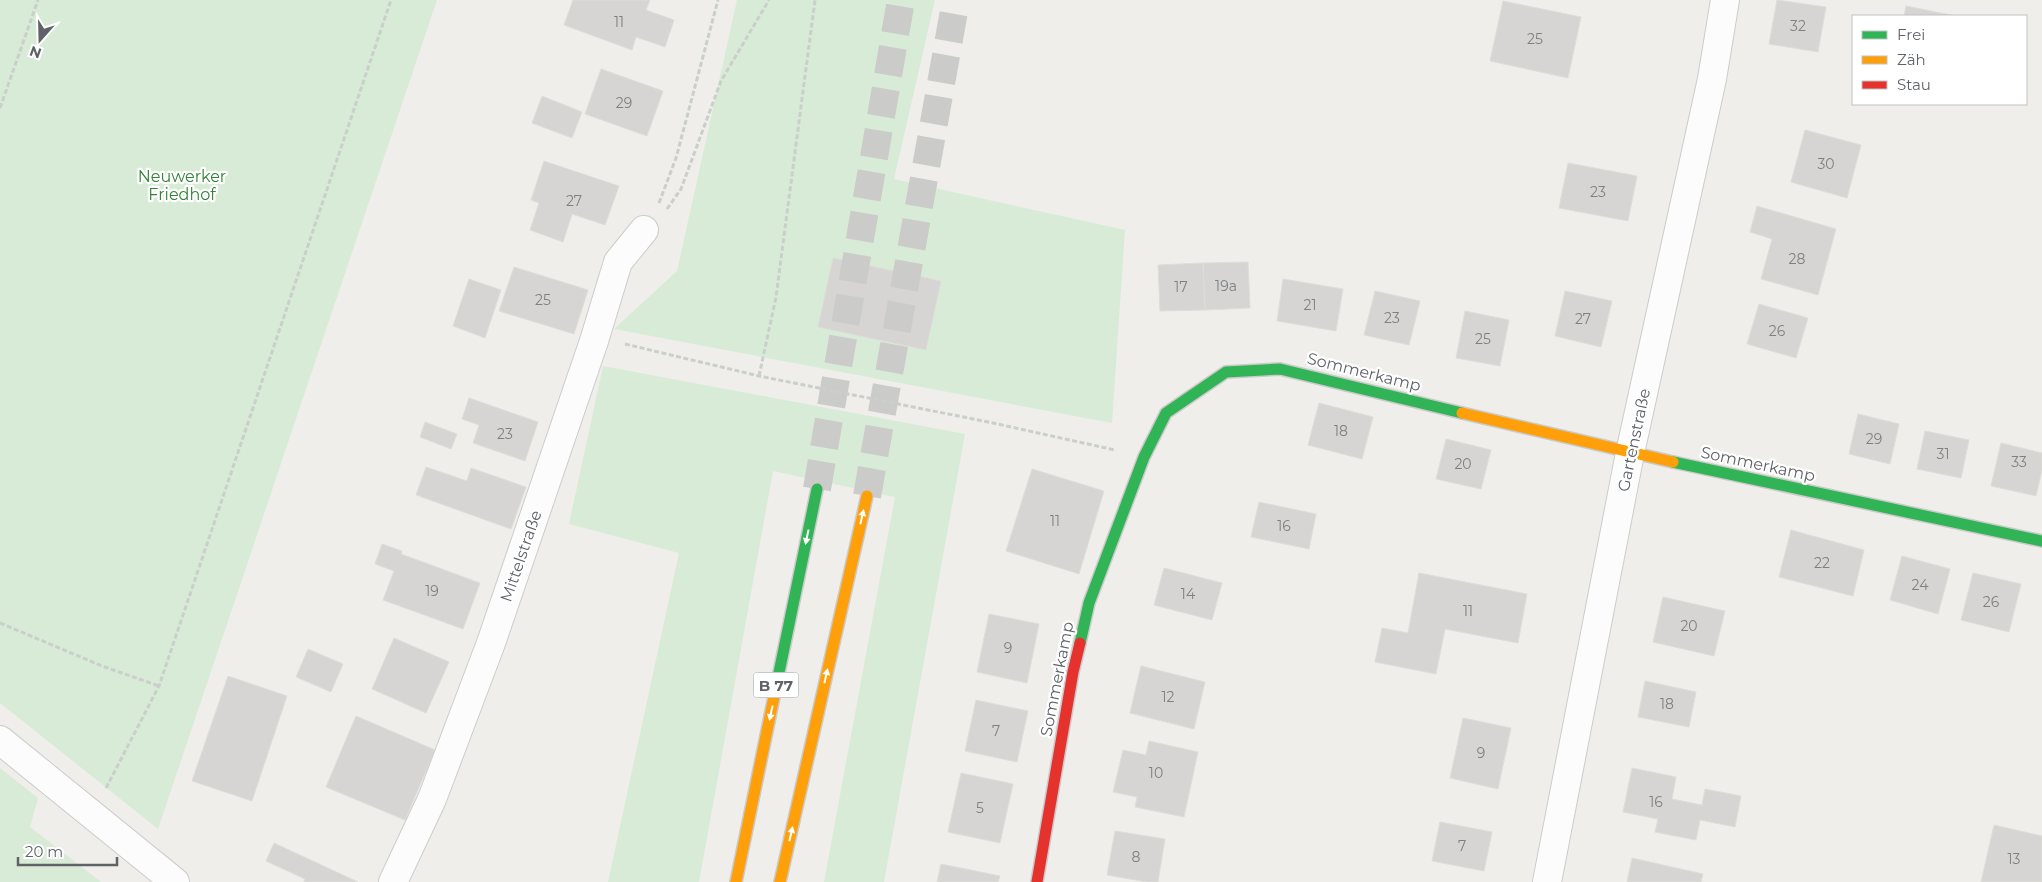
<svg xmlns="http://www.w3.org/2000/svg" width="2042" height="882" viewBox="0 0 2042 882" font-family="Montserrat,sans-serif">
  <rect width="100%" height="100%" fill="#efeeea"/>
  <g fill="#d8ebd6">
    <path d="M0,0H437L158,829L0,703Z"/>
    <path d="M737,0H935L894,179L1125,230L1112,423L614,329L677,271Z"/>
    <path d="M603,366L965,434L884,882H824L895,497L773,471L699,882H608L679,553L569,524Z"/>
    <path d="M0,768L38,798L30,827L101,882H0Z"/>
  </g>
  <g fill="#d6d5d3" stroke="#deddd9">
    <path d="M573,0H650L646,10L674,20L665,47L636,37L632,50L564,25Z"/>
    <path d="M1777,0L1826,7L1818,52L1769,44Z"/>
    <path d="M1503,1L1581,17L1568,78L1490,61Z"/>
    <path d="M1906,6L1956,16H1904Z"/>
    <path d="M601,69L663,91L647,136L585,114Z"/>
    <path d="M542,96L582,112L572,138L532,123Z"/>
    <path d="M1805,130L1861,145L1847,198L1791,182Z"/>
    <path d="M544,161L619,186L605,225L572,214L563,242L530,230L539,203L531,200Z"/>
    <path d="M1568,163L1637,176L1628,221L1559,208Z"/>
    <path d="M1757,206L1836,229L1818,295L1761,279L1772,239L1750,232Z"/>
    <path d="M833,258L941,281L926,350L818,327Z"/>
    <path d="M1248,262L1250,308L1205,310L1203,263Z"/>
    <path d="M1203,263L1205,310L1160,311L1158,265Z"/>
    <path d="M514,267L588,290L574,334L499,311Z"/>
    <path d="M469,279L501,290L485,338L453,326Z"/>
    <path d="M1283,279L1343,289L1336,331L1277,321Z"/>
    <path d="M1375,291L1420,301L1409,345L1364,335Z"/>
    <path d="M1565,291L1612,301L1601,347L1555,336Z"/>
    <path d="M1759,304L1808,318L1796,358L1747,344Z"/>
    <path d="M1465,311L1509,320L1500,366L1456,358Z"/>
    <path d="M469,398L538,422L525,461L473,443L479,425L462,419Z"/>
    <path d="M1319,403L1373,417L1362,459L1308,445Z"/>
    <path d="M1858,414L1899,424L1890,464L1849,454Z"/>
    <path d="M425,422L457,434L451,449L420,437Z"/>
    <path d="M1925,431L1969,440L1961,478L1917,469Z"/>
    <path d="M1446,439L1491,450L1481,489L1436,479Z"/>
    <path d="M2001,443L2042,453V470L2036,496L1991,486Z"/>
    <path d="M426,467L467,481L471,468L526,487L511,529L416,495Z"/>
    <path d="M1032,469L1104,491L1079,574L1006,551Z"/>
    <path d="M1259,502L1316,514L1309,549L1251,537Z"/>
    <path d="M1791,530L1864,550L1853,596L1779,577Z"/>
    <path d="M382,544L402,551L401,554L480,583L463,629L383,600L394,571L375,564Z"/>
    <path d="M1902,556L1950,569L1938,614L1890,600Z"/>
    <path d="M1164,568L1222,583L1212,620L1154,605Z"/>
    <path d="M1419,573L1527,594L1518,643L1445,629L1436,674L1375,662L1382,628L1408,633Z"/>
    <path d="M1973,573L2021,584L2009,632L1961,620Z"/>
    <path d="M1663,597L1725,611L1714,656L1653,642Z"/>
    <path d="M989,614L1039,624L1027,683L977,672Z"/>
    <path d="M394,638L449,662L426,713L372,689Z"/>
    <path d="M308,649L343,664L331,692L296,677Z"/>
    <path d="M1141,666L1205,682L1194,729L1130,713Z"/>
    <path d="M228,676L287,696L252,801L192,781Z"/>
    <path d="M1645,681L1696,692L1689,727L1638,717Z"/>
    <path d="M976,700L1028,711L1017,762L965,751Z"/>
    <path d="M356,716L435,750L405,820L326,787Z"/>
    <path d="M1463,718L1511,728L1498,789L1450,778Z"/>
    <path d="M1149,741L1198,752L1184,817L1135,807L1137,797L1113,792L1123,750L1146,755Z"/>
    <path d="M1632,768L1676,777L1672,799L1702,805L1705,789L1741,796L1735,827L1700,820L1696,840L1655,832L1658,819L1623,812Z"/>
    <path d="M961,773L1013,784L1000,843L948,832Z"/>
    <path d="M1440,822L1492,832L1484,871L1432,861Z"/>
    <path d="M1994,825L2042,836V882H1981Z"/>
    <path d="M1115,831L1165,839L1158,882H1147L1107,875Z"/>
    <path d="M274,843L358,882H304L305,879L266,861Z"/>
    <path d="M1632,858L1703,874L1701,882H1627Z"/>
    <path d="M941,864L1000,876L998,882H937Z"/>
  </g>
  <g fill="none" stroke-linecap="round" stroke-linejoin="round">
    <g stroke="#cbcbca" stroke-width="28" stroke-dasharray="28 14" stroke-linecap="butt">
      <path d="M817,489L901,0"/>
      <path d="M867,496L956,0"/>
    </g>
    <defs>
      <g id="street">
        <path d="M0,740L175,882"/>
        <path d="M393,882L432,799L491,643L594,341L618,262L644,230"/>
        <path d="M1547,882L1630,453L1712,79L1725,0"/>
      </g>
      <g id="fast">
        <path d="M1673,462L2042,541"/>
        <path d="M1080,643L1089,603L1144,457L1166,413L1226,372L1280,369L1462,413"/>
        <path d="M776,687L817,489"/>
      </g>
      <g id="slow">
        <path d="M1462,413L1673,462"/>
        <path d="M736,882L776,687"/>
        <path d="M780,882L867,496"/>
      </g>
      <path id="jam" d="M1037,882L1073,672L1080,643"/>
    </defs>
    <use href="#street" stroke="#cbcccc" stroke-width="30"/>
    <use href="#fast" stroke="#cacacb" stroke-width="14"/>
    <use href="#slow" stroke="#cacacb" stroke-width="14"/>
    <use href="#jam" stroke="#cacacb" stroke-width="14"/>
    <g stroke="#cacfcc" stroke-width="3" stroke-dasharray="5 2.5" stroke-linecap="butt">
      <path d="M0,108L38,0"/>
      <path d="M659,203L676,158L718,0"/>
      <path d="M667,209L681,189L721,81L769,0"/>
      <path d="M625,344L759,376L993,423L1115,450"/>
      <path d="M759,376L776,297L815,0"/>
      <path d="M0,623L102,666L159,686"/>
      <path d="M106,788L159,686L391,0"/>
    </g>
    <use href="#street" stroke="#fdfcfc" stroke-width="28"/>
    <use href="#fast" stroke="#30b455" stroke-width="11"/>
    <use href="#slow" stroke="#ff9f0a" stroke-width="11"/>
    <use href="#jam" stroke="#e5322d" stroke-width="11"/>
  </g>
  <defs><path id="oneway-solid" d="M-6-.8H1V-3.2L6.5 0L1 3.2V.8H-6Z" transform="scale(1.25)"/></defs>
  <g fill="#fff">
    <use href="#oneway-solid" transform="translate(862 517) rotate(-77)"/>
    <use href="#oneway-solid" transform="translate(807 537) rotate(102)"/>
    <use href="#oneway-solid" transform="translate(826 676) rotate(-77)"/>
    <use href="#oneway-solid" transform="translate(771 713) rotate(102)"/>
    <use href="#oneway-solid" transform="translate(791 834) rotate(-77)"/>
  </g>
  <g text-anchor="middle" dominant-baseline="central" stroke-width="4.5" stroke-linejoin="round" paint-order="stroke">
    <g font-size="14" fill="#7e8184">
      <text x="619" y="22">11</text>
      <text x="1798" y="26">32</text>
      <text x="1535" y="39">25</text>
      <text x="624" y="103">29</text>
      <text x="1826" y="164">30</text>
      <text x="1598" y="192">23</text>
      <text x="574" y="201">27</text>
      <text x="1797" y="259">28</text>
      <text x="1226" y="286">19a</text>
      <text x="1181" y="287">17</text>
      <text x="543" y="300">25</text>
      <text x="1310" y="305">21</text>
      <text x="1392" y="318">23</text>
      <text x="1583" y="319">27</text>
      <text x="1777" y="331">26</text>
      <text x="1483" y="339">25</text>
      <text x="1341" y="431">18</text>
      <text x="505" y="434">23</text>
      <text x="1874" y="439">29</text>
      <text x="1943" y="454">31</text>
      <text x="2019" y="462">33</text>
      <text x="1463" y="464">20</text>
      <text x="1055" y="521">11</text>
      <text x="1284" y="526">16</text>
      <text x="1822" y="563">22</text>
      <text x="1920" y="585">24</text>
      <text x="432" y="591">19</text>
      <text x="1188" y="594">14</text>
      <text x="1991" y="602">26</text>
      <text x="1468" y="611">11</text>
      <text x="1689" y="626">20</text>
      <text x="1008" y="648">9</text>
      <text x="1168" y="697">12</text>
      <text x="1667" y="704">18</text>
      <text x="996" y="731">7</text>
      <text x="1481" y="753">9</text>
      <text x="1156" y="773">10</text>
      <text x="1656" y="802">16</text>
      <text x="980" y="808">5</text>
      <text x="1462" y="846">7</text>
      <text x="1136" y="857">8</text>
      <text x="2014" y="859">13</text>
    </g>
    <rect fill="#fff" stroke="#8f9295" stroke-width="1" x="753.5" y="672.5" width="45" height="25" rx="4"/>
    <g font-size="15" font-weight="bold" fill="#5f6368">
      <text x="776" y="685">B 77</text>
    </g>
    <g font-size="16" fill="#348238" stroke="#fff">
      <text x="182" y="176">Neuwerker<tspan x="182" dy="18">Friedhof</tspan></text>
    </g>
    <g font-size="16" fill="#5f6368" stroke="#fff">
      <text transform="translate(1364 372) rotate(14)">Sommerkamp</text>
      <text transform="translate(1634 440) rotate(-78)">Gartenstraße</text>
      <text transform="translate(1758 464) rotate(12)">Sommerkamp</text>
      <text transform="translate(521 556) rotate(-71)">Mittelstraße</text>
      <text transform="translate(1057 679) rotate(-79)">Sommerkamp</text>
    </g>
  </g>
  <rect x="1852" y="15" width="175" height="90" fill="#ffffff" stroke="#bfc1c3"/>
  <rect x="1862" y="31" width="25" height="8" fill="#30b455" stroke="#bfc1c3"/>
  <text x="1897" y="40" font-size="15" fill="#5f6368">Frei</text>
  <rect x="1862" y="56" width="25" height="8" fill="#ff9f0a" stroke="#bfc1c3"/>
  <text x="1897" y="65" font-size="15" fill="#5f6368">Zäh</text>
  <rect x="1862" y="81" width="25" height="8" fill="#e5322d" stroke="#bfc1c3"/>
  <text x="1897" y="90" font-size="15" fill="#5f6368">Stau</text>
  <g transform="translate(40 40) rotate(200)" stroke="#ffffff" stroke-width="4" paint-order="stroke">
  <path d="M0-4L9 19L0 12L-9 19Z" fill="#5f6368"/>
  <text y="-8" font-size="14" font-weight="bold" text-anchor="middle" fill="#5f6368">N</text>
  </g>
  <path d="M18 857v8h99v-8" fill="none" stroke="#5f6368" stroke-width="2.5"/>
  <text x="25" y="857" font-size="15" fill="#5f6368" stroke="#ffffff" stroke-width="4" paint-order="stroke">20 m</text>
</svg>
